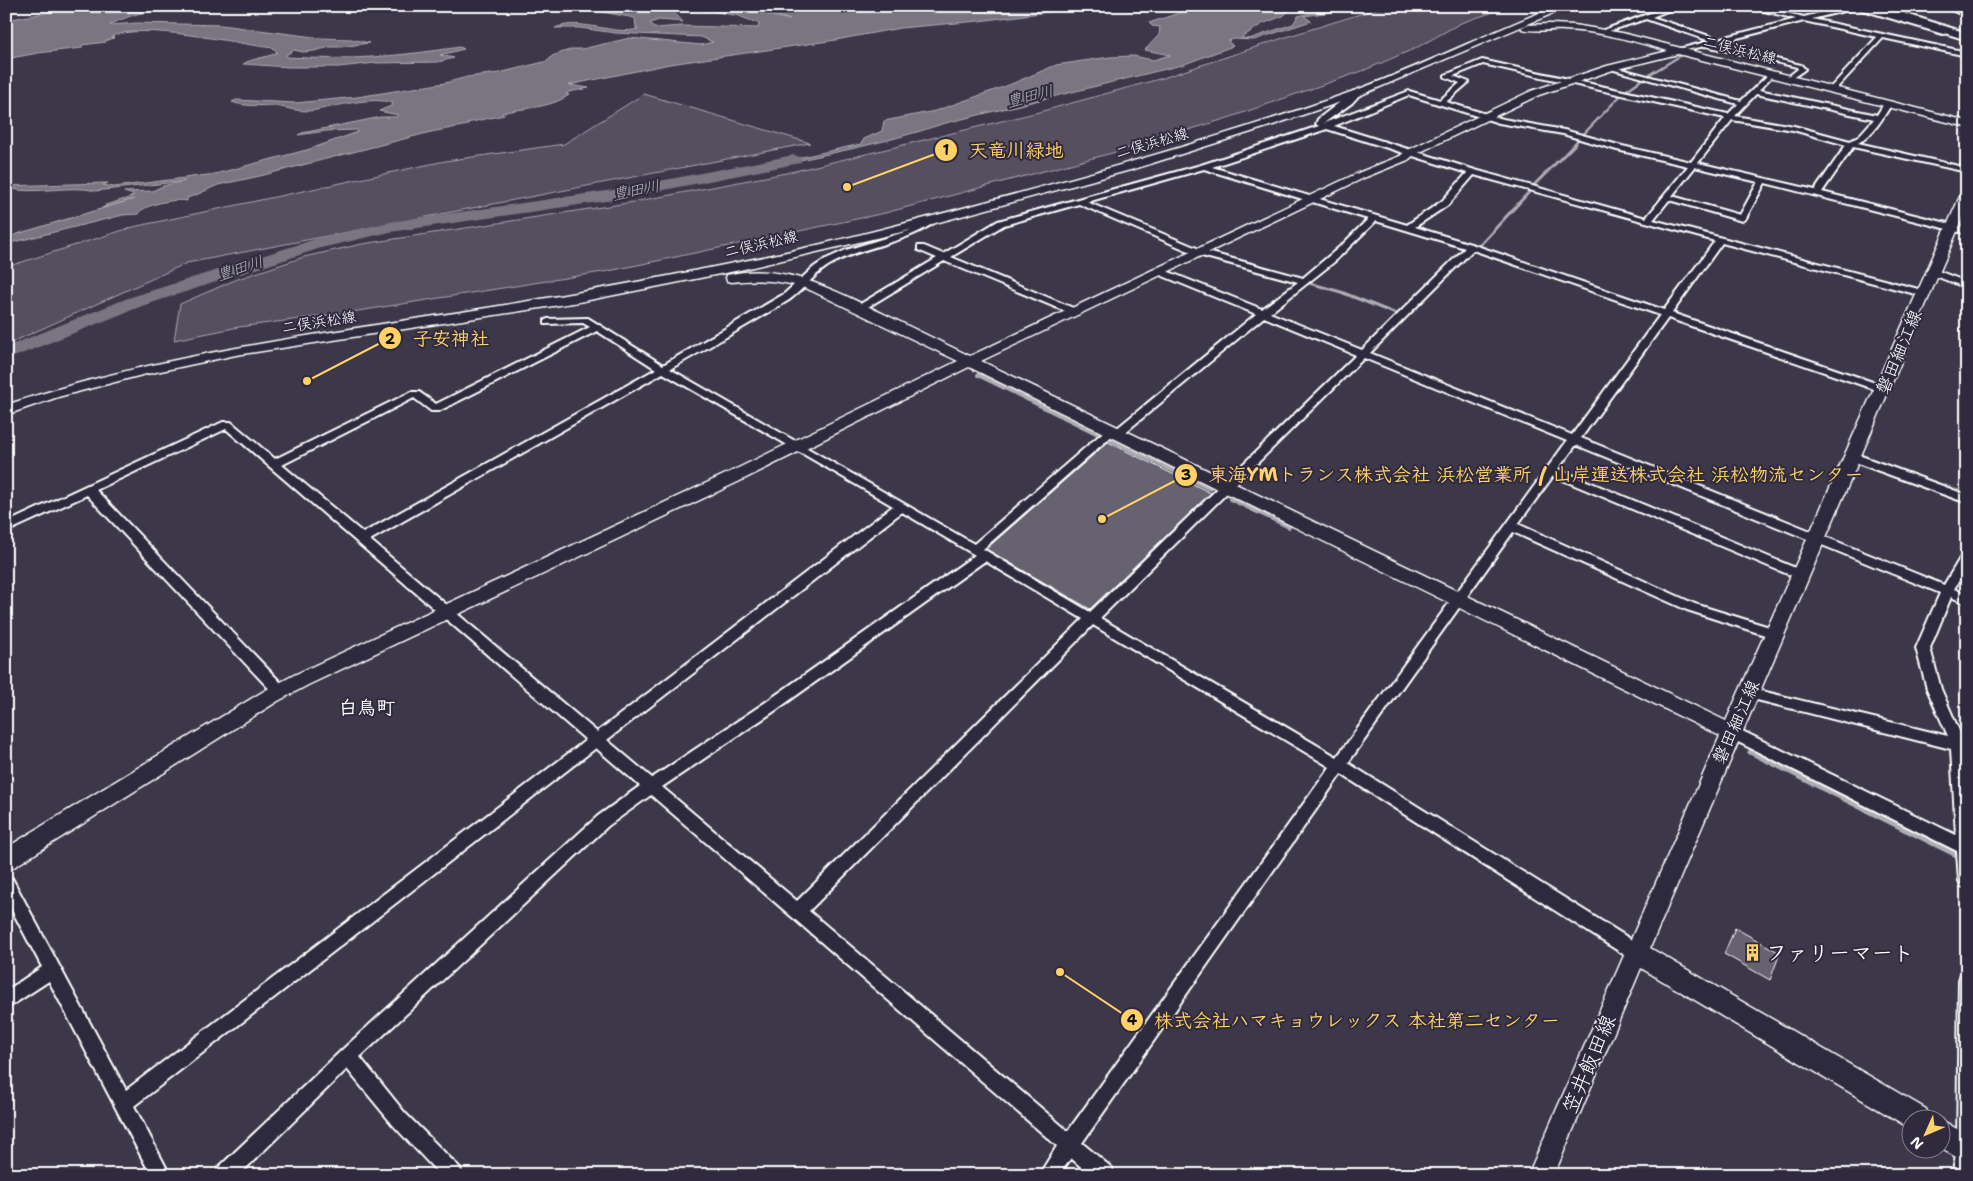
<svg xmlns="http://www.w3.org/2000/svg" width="1973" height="1181" viewBox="0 0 1973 1181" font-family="'Shantell Sans','Klee One',sans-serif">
  <rect width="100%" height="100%" fill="#3c3749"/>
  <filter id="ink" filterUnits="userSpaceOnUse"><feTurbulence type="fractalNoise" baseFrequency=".02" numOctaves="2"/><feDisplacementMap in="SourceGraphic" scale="10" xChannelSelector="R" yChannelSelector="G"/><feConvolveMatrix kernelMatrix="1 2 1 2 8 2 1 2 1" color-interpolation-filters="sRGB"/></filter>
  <g filter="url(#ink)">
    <g fill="#555060" stroke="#aaa8b0">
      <path d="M1386,6H1511L1461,23L1416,48L1365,70L1228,118L1112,153L885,213L609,271L352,312L239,327L174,340L180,304L235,280L304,257L362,244L628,203L786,173L862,155L1039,112L1163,78L1283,38Z"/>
      <path d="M644,94L810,143L187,263L6,345V267L133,227L445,161L564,144Z"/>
    </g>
    <g fill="#797682" stroke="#afadb4">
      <path d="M61,6H190C165,8 132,12 110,25L138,23L221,25L321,38L351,39L369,43L341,47H330L314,51L303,52L294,50L286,55L287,57C346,61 401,56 460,47L464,49L440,55L454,58L438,62L376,63L339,67H289L243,64C252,58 272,57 277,52L273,48C237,44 141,21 111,37L114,38L105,41L106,42L82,45V48L38,53L6,59V20L73,8Z"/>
      <path d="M588,6H680L672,10L683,22L659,20L650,23L654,28L682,26L758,28L759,24L739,16L683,6H729L790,20L747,6H1094L979,21L900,28L836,40L670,64L569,85L589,88L569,92L566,94L569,95C548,109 525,107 502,113L504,115L467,123L468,125L431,132L260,176L218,185L196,195L187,198V201C175,198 142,205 138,214L123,215L6,244V239L17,234L134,199L102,208L106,206L105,205L129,198L134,195L124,192L152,191L163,186L185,181L95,191C73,184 21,197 6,186L104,183H108L103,185L114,187L215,174L310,149L358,132L357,130L326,131L298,135L302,133L381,117H396L398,115L379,111L391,106L393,103C371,96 338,106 316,110C301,113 289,108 274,106C260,105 245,107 232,102L236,100L295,103L357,97L445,83L467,77L499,73L548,61L552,56L572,49H582L630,38L701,45L713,42L701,37L615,33L580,28H555C580,17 615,36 638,29L636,28L635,18L597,11Z"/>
      <path d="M1200,6H1295L1283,16L1262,24L1241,38L1249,39L1293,24L1298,16L1338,6H1353L1331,12L1304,16L1311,21L1254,40L1234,39L1228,41L1233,46L1182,65L942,124C884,144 824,154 765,168L761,166L861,144L864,139L882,131L884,121L935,111L1009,85L1056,65L1110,57L1133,56L1153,60L1170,55L1145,50L1159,35L1160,27L1152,26L1149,23Z"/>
    </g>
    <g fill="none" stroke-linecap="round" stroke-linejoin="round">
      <g stroke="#afadb4" stroke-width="2.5">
        <path d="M1647,76L1680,56"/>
        <path d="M1624,92L1644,78"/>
        <path d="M1574,144L1623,93"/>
      </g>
      <g stroke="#afadb4" stroke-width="3">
        <path d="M1534,185L1576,143"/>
        <path d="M1480,245L1530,191"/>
        <path d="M1309,283L1341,292L1396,314"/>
        <path d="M1278,297L1290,287"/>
        <path d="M1408,315L1472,251"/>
      </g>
      <g stroke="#afadb4" stroke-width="4">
        <path d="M978,375L1210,489"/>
        <path d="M1145,405L1222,342"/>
        <path d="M1230,499L1289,527L1293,524L1296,526"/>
      </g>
      <path stroke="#afadb4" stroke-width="5" d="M1750,752L1906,830"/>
      <path stroke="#afadb4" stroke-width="5.5" d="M1903,828L1961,857"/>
      <path fill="#797682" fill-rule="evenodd" d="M794,155L800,157L802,160L800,163L613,200L390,232L321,248L142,306L6,360V347L128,298L316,239L390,222L613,190Z"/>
    </g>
    <g fill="#666270" stroke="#fff">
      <path d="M1108,442L1211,493L1090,609L986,549Z"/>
      <path d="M1735,928L1780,953L1770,980L1724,954Z"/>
    </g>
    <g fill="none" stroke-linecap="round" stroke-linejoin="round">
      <defs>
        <g id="street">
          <path d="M1670,6H1680L1652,17L1718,39L1796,19L1744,6H1756L1804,17L1847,6H1865L1948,33L1943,34L1856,8L1812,19L1967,52V56L1883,38L1833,92H1830V88L1877,37L1804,21L1714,44L1801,65L1805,69L1804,70L1788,81L1785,79L1798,69L1797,67L1706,46L1675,52V50L1710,41L1646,19L1606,32L1601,31Z"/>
          <path d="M1482,60L1728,114L1738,104L1607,68L1610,66L1741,101L1770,73L1773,75L1759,90L1877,115L1885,102H1891L1892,104C1882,118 1874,135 1858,143L1967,168V172L1853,147L1822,192L1967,228V234L1765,183L1746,218L1742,221L1669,200L1653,220L1926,291L1928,293L1923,296L1722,243L1672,313L1887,387L1888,389L1887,391H1879L1668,318L1581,438L1944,585L1963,553L1967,552V567L1954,589L1967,594V604L1951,597L1930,648L1941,689L1963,740L1967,741V888L1961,886L1959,881L1957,851L1726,736L1724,732L1726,728L1731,726L1736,728L1956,835L1951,749L1749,698L1744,697L1742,693L1744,689L1749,688L1948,736L1927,689L1916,648L1940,593L1576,445L1558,469L1805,572L1807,575L1805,578H1797L1553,476L1518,524L1695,604L1779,630L1780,633L1779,636L1774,638L1687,610L1513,532L1348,763L1643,947L1645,953L1643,959L1637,961L1631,959L1341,774L1082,1143L1112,1168L1114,1175H1090L1071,1158L1059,1175H1039L1057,1146L651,795L608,826L360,1057L405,1113L460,1168L462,1175H440L393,1125L347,1069L239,1175H216L218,1168L342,1050L598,816L640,786L596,748L134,1106L170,1175H151L49,981L6,1009V991L42,967L6,899V876L12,878L126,1090L586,740L226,429L96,490L285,687L287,691L285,695L280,696L275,695L87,495L6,532V523L223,422H231L275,459L411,392H419L436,404L590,327L583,323L545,324V320L548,319L588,318L663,365L784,294L814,267L826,259L846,250L908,231L932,217L935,218V222C904,244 866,245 833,263C815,272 805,289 789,300C750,324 710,346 670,369L974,544L1108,428L1116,429L1256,314L1158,274V270H1164L1262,309L1298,282L1198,255L1079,204L1004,225L951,257L1078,310V314H1072L944,261L863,310H857V306L937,258L918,250V246H924L943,254L998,221L1201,165L1319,126L1316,124L1318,119L1354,91L1361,93L1352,103L1324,123L1409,91L1440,100L1460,83L1445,77V75ZM1483,64L1725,118L1691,162L1622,146L1564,130L1503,119L1446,102L1469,82L1453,76ZM1756,94L1874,119L1858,137L1850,141L1794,126L1735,116ZM1409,95L1499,123L1563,134L1617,150L1688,166L1646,218L1475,170L1334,126ZM1732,120L1793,130L1846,145L1815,190L1698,163ZM1327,129L1467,173L1442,201L1407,225L1212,167ZM1695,167L1758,182L1740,215L1672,196ZM1204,169L1368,219L1343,244L1303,278L1204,251L1087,202ZM1474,175L1715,241L1664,310L1474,245L1415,227L1448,205ZM1376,221L1465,248L1362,350L1270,313L1334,262ZM1473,250L1660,315L1572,435L1370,353ZM1264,317L1356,355L1090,612L983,549L1114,434L1122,435ZM597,331L656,369L363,533L282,465L414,398L431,411H439ZM1364,358L1567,441L1337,757L1100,618ZM663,373L893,506L597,732L370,540ZM902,512L975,555L766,702L652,778L607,740ZM985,561L1083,619L797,901L662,787L776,710ZM1093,625L1330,767L1068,1131L809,911Z"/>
          <path d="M1933,269L1967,282V288L1930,274L1928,272Z"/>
          <path d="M1853,453L1967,495V503L1849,460L1847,457L1849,454Z"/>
          <path d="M1967,972V1175H1952L1957,1150L1959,980L1961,974Z"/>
        </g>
        <g id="secondary">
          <path d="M1557,6H1570L1361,95L1270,126L1134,169L906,231L740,270L579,302L236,355L142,375L58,397L6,415V405C137,361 273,341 408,320C518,304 626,285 734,263C821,246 907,223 993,200C1113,168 1232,134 1348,93C1419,68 1487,33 1557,6Z"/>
          <path d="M1550,24L1574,25L1622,33L1967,121V127L1678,54L1613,70L1539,95L1414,155L1408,160L1366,177L981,361L1726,721L1961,194L1967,191V208L1650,948L1926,1109L1930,1118H1910V1128L1908,1127L1641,968L1554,1175H1528L1720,736L969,367L740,481L308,685L278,701L14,867L6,870V848L264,691L294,675L728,473L958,361L810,290C783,280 760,279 732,282L727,281L726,278L727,275C783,261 835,291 884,314C912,328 941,342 970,356L1358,173L1400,156L1406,151L1531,91L1607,66L1668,51C1634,41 1599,31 1564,30C1554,29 1528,33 1521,28L1526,25Z"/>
          <path d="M1940,1119L1967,1135V1163L1940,1148Z"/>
        </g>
        <g id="highway">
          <path d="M1864,6H1881L1967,33V40L1865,8Z"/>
          <path d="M1942,6H1958L1967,10V17Z"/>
        </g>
      </defs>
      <use href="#street" stroke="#fff" stroke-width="4"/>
      <use href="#secondary" stroke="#fff" stroke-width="3"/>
      <use href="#highway" stroke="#fff" stroke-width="4"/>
      <use href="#street" fill="#2f2a3d" fill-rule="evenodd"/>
      <use href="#secondary" fill="#2f2a3d" fill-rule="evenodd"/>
      <use href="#highway" fill="#2f2a3d" fill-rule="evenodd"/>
    </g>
  </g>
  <defs>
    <symbol id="building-bare" viewBox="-9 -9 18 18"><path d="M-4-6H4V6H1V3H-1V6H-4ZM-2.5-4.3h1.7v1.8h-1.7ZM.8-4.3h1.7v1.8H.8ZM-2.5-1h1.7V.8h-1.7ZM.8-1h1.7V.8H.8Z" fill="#ffd166" stroke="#2f2a3d" stroke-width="2.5" paint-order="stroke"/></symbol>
  </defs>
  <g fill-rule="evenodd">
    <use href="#building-bare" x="1740" y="940" width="25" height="25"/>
  </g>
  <g text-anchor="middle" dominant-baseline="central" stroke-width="4" stroke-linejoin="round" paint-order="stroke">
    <g font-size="15" fill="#fff" stroke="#2f2a3d">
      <text transform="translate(1740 50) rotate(14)">二俣浜松線</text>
      <text transform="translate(1152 143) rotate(-16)">二俣浜松線</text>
      <text transform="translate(761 244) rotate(-13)">二俣浜松線</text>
      <text transform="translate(319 322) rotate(-9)">二俣浜松線</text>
    </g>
    <g font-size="16" font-style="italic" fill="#b5b4ba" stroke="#2f2a3d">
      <text transform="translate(1030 96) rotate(-14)">豊田川</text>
      <text transform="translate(636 190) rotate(-11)">豊田川</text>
      <text transform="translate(240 268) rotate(-18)">豊田川</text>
    </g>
    <g font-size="18" fill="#fff" stroke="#2f2a3d">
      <text transform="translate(1899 352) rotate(-67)">磐田細江線</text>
      <text transform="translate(1736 722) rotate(-66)">磐田細江線</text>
    </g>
    <g font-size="19" font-weight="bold" fill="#fff" stroke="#2f2a3d">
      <text x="367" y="707">白鳥町</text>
    </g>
    <g font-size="21" font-weight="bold" fill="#fff" stroke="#2f2a3d" text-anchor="start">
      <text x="1766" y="953">ファリーマート</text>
    </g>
    <g font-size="21" fill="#fff" stroke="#2f2a3d">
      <text transform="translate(1589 1064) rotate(-67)">笠井飯田線</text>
    </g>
  </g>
  <path fill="none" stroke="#ffd166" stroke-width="2" d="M847 187L946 150M307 381L390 338M1102 519L1186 475M1060 972L1132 1020"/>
  <g fill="#ffd166" stroke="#2f2a3d" stroke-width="2">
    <circle cx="847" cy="187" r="5"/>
    <circle cx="307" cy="381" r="5"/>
    <circle cx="1102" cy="519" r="5"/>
    <circle cx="1060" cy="972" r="5"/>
    <circle cx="946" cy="150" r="12"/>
    <circle cx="390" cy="338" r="12"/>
    <circle cx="1186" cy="475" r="12"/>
    <circle cx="1132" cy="1020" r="12"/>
  </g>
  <g font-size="15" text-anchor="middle" font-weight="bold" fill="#111">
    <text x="946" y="155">1</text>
    <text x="390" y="344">2</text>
    <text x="1186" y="480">3</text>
    <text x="1132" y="1025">4</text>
  </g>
  <g font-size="19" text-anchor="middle" font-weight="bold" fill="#ffd166" stroke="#2f2a3d" stroke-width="4" stroke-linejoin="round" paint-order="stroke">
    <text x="1016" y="157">天竜川緑地</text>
    <text x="451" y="345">子安神社</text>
    <text x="1536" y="481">東海YMトランス株式会社 浜松営業所 / 山岸運送株式会社 浜松物流センター</text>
    <text x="1357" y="1027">株式会社ハマキョウレックス 本社第二センター</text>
  </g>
  <rect width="1973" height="1181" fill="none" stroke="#2f2a3d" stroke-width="25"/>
  <rect x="12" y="12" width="1948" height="1156" fill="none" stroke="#fff" stroke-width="2" filter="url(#ink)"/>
  <g transform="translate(1926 1134) rotate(225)"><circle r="24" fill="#2f2a3d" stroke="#827f8b"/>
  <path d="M0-4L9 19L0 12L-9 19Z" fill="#ffd166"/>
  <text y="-8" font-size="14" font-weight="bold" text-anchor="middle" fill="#ffffff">N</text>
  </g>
</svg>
